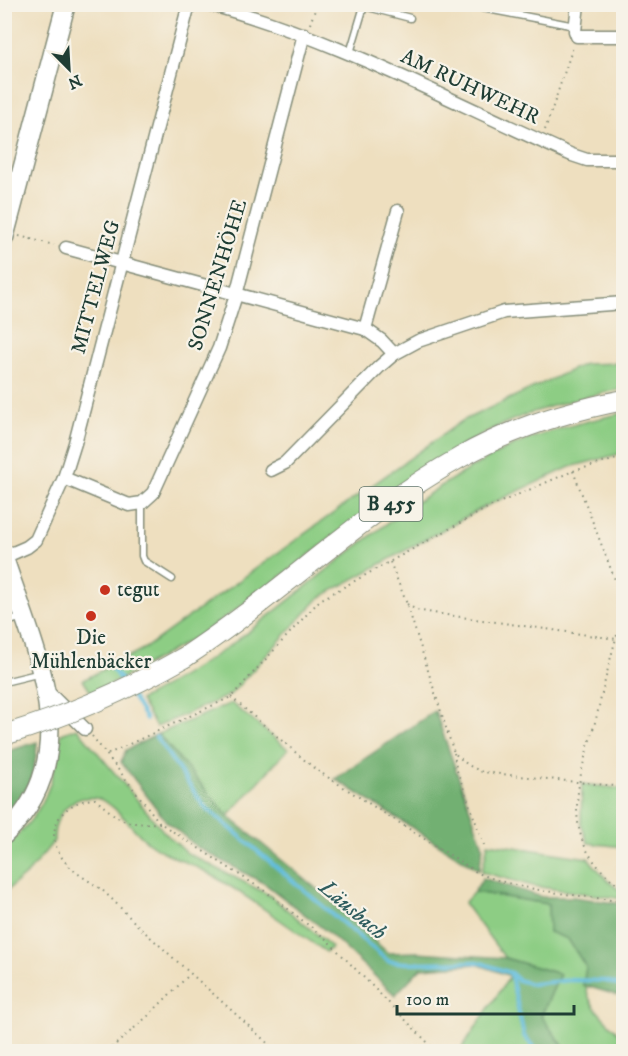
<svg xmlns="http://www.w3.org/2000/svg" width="628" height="1056" viewBox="0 0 628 1056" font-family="'IM FELL DW Pica',serif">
  <rect width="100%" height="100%" fill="#f7f3e8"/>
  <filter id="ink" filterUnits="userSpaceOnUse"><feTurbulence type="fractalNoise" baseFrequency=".0167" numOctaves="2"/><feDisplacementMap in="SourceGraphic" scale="12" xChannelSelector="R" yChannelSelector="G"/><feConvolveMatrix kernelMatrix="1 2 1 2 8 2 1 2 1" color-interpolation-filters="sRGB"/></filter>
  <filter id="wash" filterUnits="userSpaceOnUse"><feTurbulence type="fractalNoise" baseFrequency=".008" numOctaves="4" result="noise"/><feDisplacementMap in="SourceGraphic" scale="24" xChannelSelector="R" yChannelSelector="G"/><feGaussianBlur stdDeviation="1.35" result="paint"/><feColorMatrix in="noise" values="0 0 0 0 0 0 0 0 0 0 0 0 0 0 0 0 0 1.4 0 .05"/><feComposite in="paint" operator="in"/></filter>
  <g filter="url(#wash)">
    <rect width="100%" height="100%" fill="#eedfbf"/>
    <g fill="#8dcd84" stroke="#56855c" stroke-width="1.5">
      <path d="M623,363V389C576,398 524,411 481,435C384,488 303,566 211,627C173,652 132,673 92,694L83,680L145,648L462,421L584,364Z"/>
      <path d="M623,413V453L570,467L484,507L319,598L230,695L156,727L140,700C175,681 209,661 240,638C330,571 413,492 515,445C549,430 587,421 623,413Z"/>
      <path d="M231,703L288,749L228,816L158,734Z"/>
      <path d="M77,728L164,832L187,853L269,895L332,947L326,952C287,926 249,896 208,873C188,862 161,854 144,839C130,827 114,801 95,798C69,794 53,818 54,841L29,872L5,892V846C45,814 54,782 61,734Z"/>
      <path d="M582,784L623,789V847L588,843L581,824Z"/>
      <path d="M488,843L588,858L607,880L623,893V899L533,886L482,872Z"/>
      <path d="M474,892L548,904L549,932L568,939L586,967C581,1003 601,1014 623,1038V1049L617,1051H567L541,1017L560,974L505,958L464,903Z"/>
      <path d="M510,976L523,1036L536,1051L459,1052Z"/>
    </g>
    <g fill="#72b072" stroke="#487653" stroke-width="1.5">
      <path d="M435,711L483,846L479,870L335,779Z"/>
      <path d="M158,734L228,816L318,890L388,953L417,952L505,958L560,974L541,1016L567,1051H536L523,1036L510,976L477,964L421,968L395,995L330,934L265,884L197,847L166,821L121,762L126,750Z"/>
      <path d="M37,742C36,778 25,795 5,825V752Z"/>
      <path d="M483,878L542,897H573L623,904V997L583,985L586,967L568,939L549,932L548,904L474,892Z"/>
    </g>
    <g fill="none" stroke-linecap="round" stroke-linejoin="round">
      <g stroke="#60bdde" stroke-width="4">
        <path d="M109,665L123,683"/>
        <path d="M129,692L146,719"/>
        <path d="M156,737L204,806L388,961L405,963L478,962L511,973L518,980L532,984L571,980L606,981L624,987"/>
        <path d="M511,975L524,1036L538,1052"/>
      </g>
    </g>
  </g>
  <g filter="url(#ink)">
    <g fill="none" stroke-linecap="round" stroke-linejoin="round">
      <defs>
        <g id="lane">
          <path d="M482,8L575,26"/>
          <path d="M350,53L364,6L410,18"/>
          <path d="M142,503V556L144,561L172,579"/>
          <path d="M4,623L23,617"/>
          <path d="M4,682L41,673"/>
        </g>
        <g id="street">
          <path d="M208,4C336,38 451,102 572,155L587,160H624"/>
          <path d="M578,4L575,31L577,36H624"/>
          <path d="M66,248L365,329L382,341L394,354"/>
          <path d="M365,329L398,211"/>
          <path d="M271,470L285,463L379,367L394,354L418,341L504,312L624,303"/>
          <path d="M64,478L129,505L142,503L153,493L219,348L236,295L304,34"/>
          <path d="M4,557L27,547L36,540L64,478L75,443L189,4"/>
          <path d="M47,691L85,729"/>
        </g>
        <g id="secondary">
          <path d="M4,238L66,4"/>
          <path d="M4,558C34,650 89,755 4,835"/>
        </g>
        <path id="primary" d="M185,657C280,595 362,512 461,457C512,428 567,411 624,400"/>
      </defs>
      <use href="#lane" stroke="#868e7a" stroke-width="9"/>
      <use href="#street" stroke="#868e7a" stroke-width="15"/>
      <use href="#secondary" stroke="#868e7a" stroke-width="21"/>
      <use href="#primary" stroke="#868e7a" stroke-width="22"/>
      <g stroke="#868e7a" stroke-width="2" stroke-dasharray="1.5 4.5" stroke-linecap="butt">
        <path d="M310,24L317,4"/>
        <path d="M545,130L573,47"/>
        <path d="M19,236L54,245"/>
        <path d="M573,471L624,603"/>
        <path d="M390,562L407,604L454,753L468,765L482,772L624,787"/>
        <path d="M407,604L416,610L433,613L616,639"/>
        <path d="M624,612C613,646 605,680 597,715C587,753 569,797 581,836C588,859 605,876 624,889"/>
        <path d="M231,697L315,769L478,873C523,892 575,894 624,902"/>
        <path d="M92,736L160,823L269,894L326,939L437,1052"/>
        <path d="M454,753L456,768L484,845"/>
        <path d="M108,754L231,697L320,600L489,507L573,471L624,457"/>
        <path d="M160,823C124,825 122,822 95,799C63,800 41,830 63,859C73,873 89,880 102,890C118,904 132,921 148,935C191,974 234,1012 277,1052"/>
        <path d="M107,1052L148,1016L190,974"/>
      </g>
      <use href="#lane" stroke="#fff" stroke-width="6"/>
      <use href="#street" stroke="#fff" stroke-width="12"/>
      <use href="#secondary" stroke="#fff" stroke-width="18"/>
      <use href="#primary" stroke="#fff" stroke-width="20"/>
      <defs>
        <path id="primary-bridge" d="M4,735C68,716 127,690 185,657"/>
      </defs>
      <use href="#primary-bridge" stroke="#868e7a" stroke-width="22" stroke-linecap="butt"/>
      <use href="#primary-bridge" stroke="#fff" stroke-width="20"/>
    </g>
  </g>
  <g fill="#c8321e" stroke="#f7f3e8" stroke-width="2">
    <circle cx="105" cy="590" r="6"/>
    <circle cx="91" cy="616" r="6"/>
  </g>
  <g text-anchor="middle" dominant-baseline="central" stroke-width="4.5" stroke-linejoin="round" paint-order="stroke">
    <rect fill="#f7f3e8" stroke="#60746a" stroke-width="1.5" x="359.5" y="487" width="63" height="34" rx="4.5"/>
    <g font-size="20" font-weight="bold" fill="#1f3d34">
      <text x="391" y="504">B 455</text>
    </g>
    <g font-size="21" fill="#1f3d34" stroke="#f7f3e8">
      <text transform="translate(470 87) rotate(25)">AM RUHWEHR</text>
      <text transform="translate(218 275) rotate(-73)">SONNENHÖHE</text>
      <text transform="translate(96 287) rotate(-75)">MITTELWEG</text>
    </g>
    <g font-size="21" fill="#1f3d34" stroke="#f7f3e8" text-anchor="start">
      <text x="117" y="590">tegut</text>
      <text x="91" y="638" text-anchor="middle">Die<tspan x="91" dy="24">Mühlenbäcker</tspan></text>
    </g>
    <g font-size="22" font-style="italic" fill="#2f5d5e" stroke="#f7f3e8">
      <text transform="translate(353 910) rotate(40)">Läusbach</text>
    </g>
  </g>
  <rect width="628" height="1056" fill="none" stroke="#f7f3e8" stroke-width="24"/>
  <g transform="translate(69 69) rotate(156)" stroke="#f7f3e8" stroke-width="4.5" paint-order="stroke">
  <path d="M0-4.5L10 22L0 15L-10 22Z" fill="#1f3d34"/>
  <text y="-9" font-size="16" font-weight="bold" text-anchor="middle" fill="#1f3d34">N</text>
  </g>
  <path d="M397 1005v9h177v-9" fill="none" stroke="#1f3d34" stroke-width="3"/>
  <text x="406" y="1005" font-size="18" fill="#1f3d34" stroke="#f7f3e8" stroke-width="4.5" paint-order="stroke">100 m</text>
</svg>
